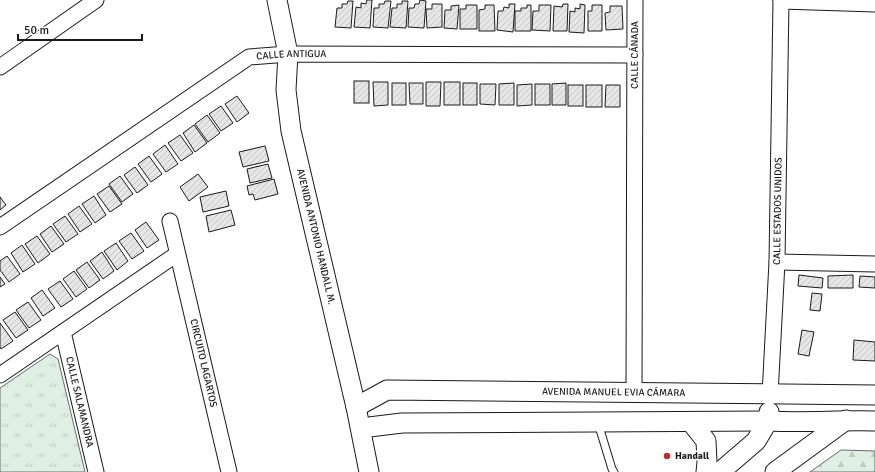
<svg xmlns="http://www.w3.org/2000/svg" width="875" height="472" viewBox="0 0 875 472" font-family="Signika,sans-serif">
  <defs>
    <pattern id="forest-firs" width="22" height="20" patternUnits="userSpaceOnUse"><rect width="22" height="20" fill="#e0efe3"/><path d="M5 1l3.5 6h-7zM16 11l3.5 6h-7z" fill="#c0ccc2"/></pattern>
    <pattern id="park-tufts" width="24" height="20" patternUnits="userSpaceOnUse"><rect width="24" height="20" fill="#e0efe3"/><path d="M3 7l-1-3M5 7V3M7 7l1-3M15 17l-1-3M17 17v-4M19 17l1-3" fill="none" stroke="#c0ccc2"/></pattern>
    <pattern id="building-hatch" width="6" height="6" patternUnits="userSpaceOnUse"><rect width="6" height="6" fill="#e6e6e6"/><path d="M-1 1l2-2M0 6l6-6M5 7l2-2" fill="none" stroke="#c5c5c5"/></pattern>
  </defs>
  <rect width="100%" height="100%" fill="#fff"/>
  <path fill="url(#forest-firs)" stroke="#6a6a6a" d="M841,450L875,451V472H810Z"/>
  <path fill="url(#park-tufts)" stroke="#6a6a6a" d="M50,354L58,359L85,472H0V388Z"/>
  <g fill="url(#building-hatch)" stroke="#1a1a1a">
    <path d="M367,0H372L370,28L354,27L356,7L361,8V3L366,4Z"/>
    <path d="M420,0L426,1L424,28L408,27L409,8H414L415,4H419Z"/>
    <path d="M348,1H353L351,28L335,27L337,8H342V4H347Z"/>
    <path d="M385,1H391L388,28L373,27L374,8H379V4H384Z"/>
    <path d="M402,1H408L406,28L390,27L392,8H397V4H402Z"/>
    <path d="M432,4H442V27L427,28L426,9H432Z"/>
    <path d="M509,4H515L513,32L497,30L498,11H503L504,7L509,8Z"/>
    <path d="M563,4H568L567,31H553L554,6L562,7Z"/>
    <path d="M580,4L585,5L584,33L569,32L570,11L575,12V8L580,9Z"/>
    <path d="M459,5L457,29L444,28L445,10H451V6Z"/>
    <path d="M466,5H477V29H460V9H466Z"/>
    <path d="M485,5H494L495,31H479V10L485,9Z"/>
    <path d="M527,5H531V31H515V11H521V8H527Z"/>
    <path d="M539,5H551L550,31L532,30L533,11H539Z"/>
    <path d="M592,5H602V31H588V11H592Z"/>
    <path d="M610,6H622L623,29L606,30L605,13L610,12Z"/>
    <rect x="354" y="81" width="15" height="22"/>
    <path d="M373,82H388V105L374,106Z"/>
    <path d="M426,82H441L440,106H426Z"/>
    <rect x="444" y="82" width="16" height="23"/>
    <rect x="392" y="83" width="14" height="22"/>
    <path d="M409,83H423V104H410Z"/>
    <rect x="463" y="83" width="14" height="22"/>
    <path d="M514,83V105H499V84Z"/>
    <path d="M566,83V105H552V84Z"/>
    <path d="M480,84H496L495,105L480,104Z"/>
    <path d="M532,84V105L517,106V85Z"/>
    <rect x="535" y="84" width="15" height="21"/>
    <rect x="568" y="85" width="15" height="21"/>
    <rect x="586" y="85" width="16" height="22"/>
    <path d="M606,85H620V107H605Z"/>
    <path d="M237,96L249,113L237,122L225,104Z"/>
    <path d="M221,106L233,123L221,131L209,114Z"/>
    <path d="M207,115L220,133L208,142L195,124Z"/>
    <path d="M194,125L207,143L195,152L183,133Z"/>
    <path d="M180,135L193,153L181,161L168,143Z"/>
    <path d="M165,145L178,164L166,172L153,154Z"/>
    <path d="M265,146L269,161L243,167L239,152Z"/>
    <path d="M149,156L162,174L151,182L138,164Z"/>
    <path d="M268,164L272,178L250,183L247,169Z"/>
    <path d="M135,167L148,185L137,193L124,175Z"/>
    <path d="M198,174L208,187L189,201L180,187Z"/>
    <path d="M120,176L133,194L122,202L109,184Z"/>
    <path d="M274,179L278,194L255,200L253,194L249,195L247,186Z"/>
    <path d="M109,186L122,204L110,212L97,194Z"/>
    <path d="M226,191L229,206L203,212L200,197Z"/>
    <path d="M94,196L106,215L95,223L82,204Z"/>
    <path d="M0,197L6,205L0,210Z"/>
    <path d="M79,206L92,224L80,232L68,214Z"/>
    <path d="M231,210L235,225L209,232L206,216Z"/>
    <path d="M65,216L78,234L66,242L53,224Z"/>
    <path d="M146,222L159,240L147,248L135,230Z"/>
    <path d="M51,226L64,244L52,252L40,234Z"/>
    <path d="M131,233L144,251L132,259L119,241Z"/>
    <path d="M37,236L50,254L38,263L25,244Z"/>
    <path d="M116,243L128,261L117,270L104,251Z"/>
    <path d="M22,245L35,264L23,272L11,253Z"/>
    <path d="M102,252L114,271L103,279L90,261Z"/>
    <path d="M7,256L20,274L9,282L0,270V261Z"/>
    <path d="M87,262L100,280L89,288L76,270Z"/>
    <path d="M74,271L87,289L76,297L63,279Z"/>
    <path d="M799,275L823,278L822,288L798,286Z"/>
    <path d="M853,275V288H828V276Z"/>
    <path d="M860,276L875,277V288L859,287Z"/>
    <path d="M0,277L5,284L0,287Z"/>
    <path d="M60,281L73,299L61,307L48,289Z"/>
    <path d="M42,290L55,308L43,316L31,298Z"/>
    <path d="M812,293L822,294L820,311L810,310Z"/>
    <path d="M28,302L41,320L29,328L16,310Z"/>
    <path d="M15,312L28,330L16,338L3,320Z"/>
    <path d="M0,323L13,341L1,349L0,347Z"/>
    <path d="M802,330L814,332L809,356L798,354Z"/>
    <path d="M854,340L875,342V361L853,360Z"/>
  </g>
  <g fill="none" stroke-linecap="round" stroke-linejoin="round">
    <defs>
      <path id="service" d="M598,423L612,469L614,472"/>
      <g id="minor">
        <path d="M781,1L875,4"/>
        <path d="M0,67L96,0"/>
        <path id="s1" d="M170,221L229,472"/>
        <path id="s2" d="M0,227L249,57L288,54L635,55"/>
        <path d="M777,262L875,264"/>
        <path id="s3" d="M63,332L96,472"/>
        <path d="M0,375L177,254"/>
        <path id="s4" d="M634,393L635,0"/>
        <path id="s5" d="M770,395L777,262L781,0"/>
      </g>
      <g id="tertiary">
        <path id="s6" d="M277,0L288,54L286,90L291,131L356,407L369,472"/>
        <path id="s7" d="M356,407L387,390L875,395"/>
        <path d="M691,422L706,441L707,462L706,472"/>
        <path d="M361,428L402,423L768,421C804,423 839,420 875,421"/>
        <path d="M720,472L756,441L768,421L769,412"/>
        <path d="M775,472L846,420"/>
      </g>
    </defs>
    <use href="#service" stroke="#1a1a1a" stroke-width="9"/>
    <use href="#minor" stroke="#1a1a1a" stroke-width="17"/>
    <use href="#tertiary" stroke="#1a1a1a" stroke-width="21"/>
    <use href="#service" stroke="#fff" stroke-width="7"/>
    <use href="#minor" stroke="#fff" stroke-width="15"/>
    <use href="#tertiary" stroke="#fff" stroke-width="19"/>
  </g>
  <circle fill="#c62828" stroke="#fff" stroke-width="1.5" cx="667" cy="456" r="4"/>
  <g text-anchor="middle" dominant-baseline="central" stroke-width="3" stroke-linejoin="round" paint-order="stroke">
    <g font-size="10" fill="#1a1a1a" stroke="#fff">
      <text stroke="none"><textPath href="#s2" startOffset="344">CALLE ANTIGUA</textPath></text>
      <text stroke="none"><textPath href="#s4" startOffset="338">CALLE CÁNADA</textPath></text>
      <text stroke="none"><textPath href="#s5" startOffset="184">CALLE ESTADOS UNIDOS</textPath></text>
      <text stroke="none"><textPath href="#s6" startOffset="241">AVENIDA ANTONIO HANDALL M.</textPath></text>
      <text stroke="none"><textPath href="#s1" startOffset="146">CIRCUITO LAGARTOS</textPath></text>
      <text stroke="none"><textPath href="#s7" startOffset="262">AVENIDA MANUEL EVIA CÁMARA</textPath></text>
      <text stroke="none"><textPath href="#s3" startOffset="72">CALLE SALAMANDRA</textPath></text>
    </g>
    <g font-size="10" font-weight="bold" fill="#1a1a1a" stroke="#fff" text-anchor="start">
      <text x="675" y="456">Handall</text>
    </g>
  </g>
  <path d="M18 34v6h124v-6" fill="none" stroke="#1a1a1a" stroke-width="2"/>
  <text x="24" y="34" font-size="12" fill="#1a1a1a" stroke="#ffffff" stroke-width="3" paint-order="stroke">50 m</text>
</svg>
